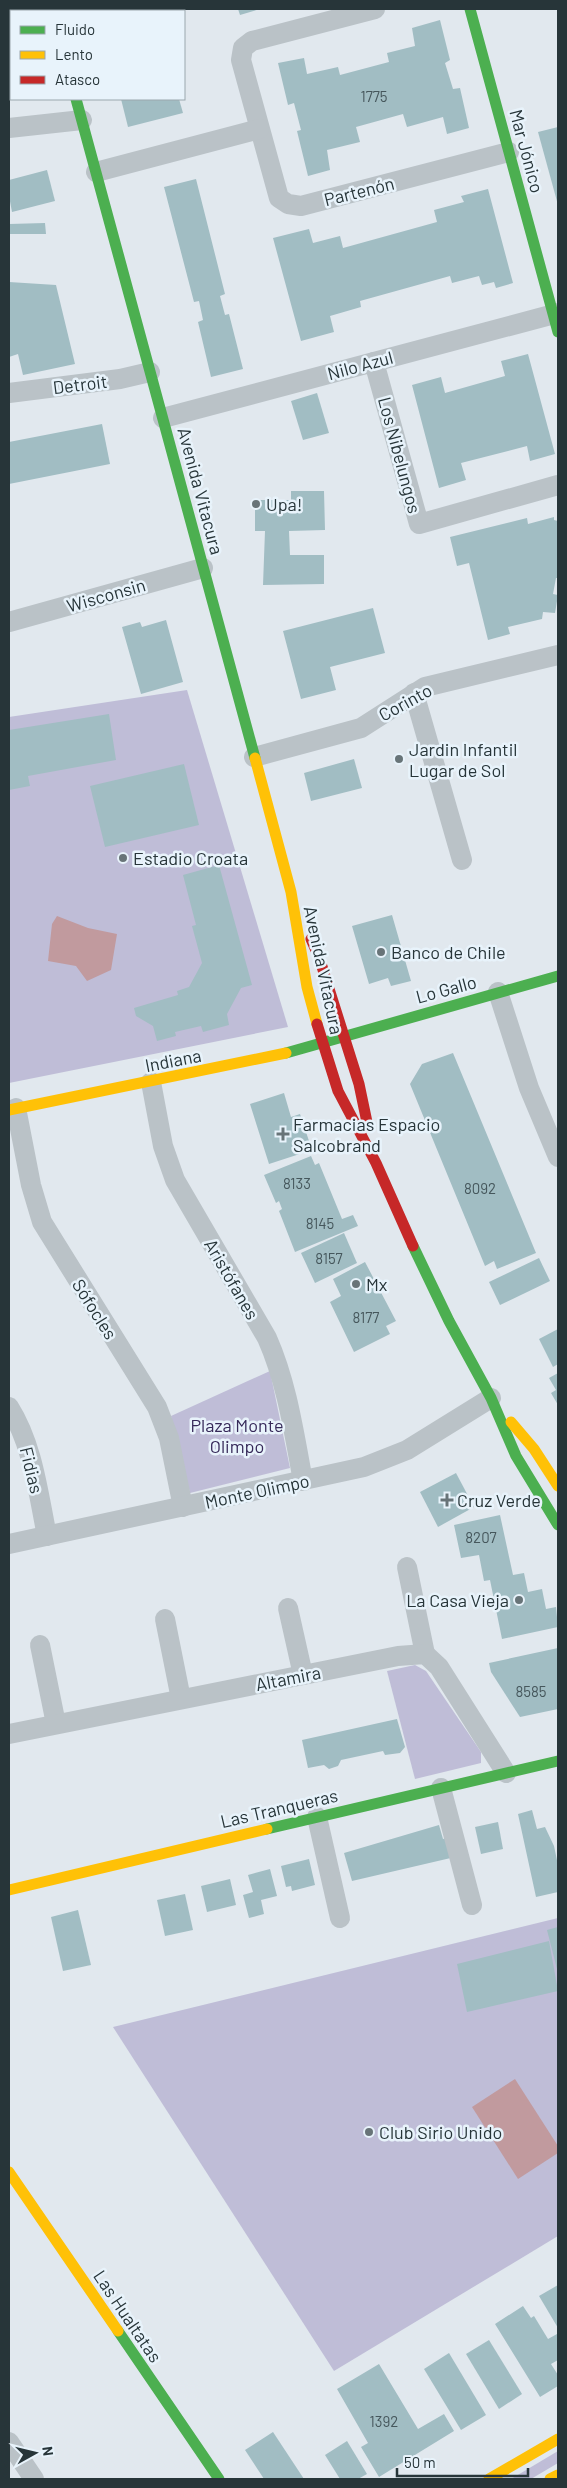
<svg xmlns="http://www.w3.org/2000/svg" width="567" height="2488" viewBox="0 0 567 2488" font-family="Barlow,sans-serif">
  <rect width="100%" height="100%" fill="#e1e8ee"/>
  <g fill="#bfbdd7">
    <path d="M187,690L288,1027L9,1083V717Z"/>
    <path d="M270,1371L290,1468L190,1493L171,1416Z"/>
    <path d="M415,1665L426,1671L481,1752V1763L415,1779L387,1671Z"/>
    <path d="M558,1918V2236L334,2371L113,2027Z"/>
    <path d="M558,2451V2463L531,2479H511Z"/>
  </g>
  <g fill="#c19a9e">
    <path d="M57,916L88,928L117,934L111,970L87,981L76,966L48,961L52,924Z"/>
    <path d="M515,2079L558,2146V2153L518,2179L472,2107Z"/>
  </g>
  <g fill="#a1bdc3">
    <path d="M113,9H160L161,11H113Z"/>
    <path d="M238,9H260L240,15Z"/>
    <path d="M440,20L450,60L445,63L453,89L460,88L469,128L447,134L443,117L407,127L403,114L356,127L360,142L327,150L330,170L308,176L297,131L301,130L294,103L288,105L278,63L304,58L307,74L338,67L340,75L389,62L387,53L415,46L412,28Z"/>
    <path d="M10,36L11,81H9V37Z"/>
    <path d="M121,99H179L183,113L128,127Z"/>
    <path d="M558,127V205L538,132Z"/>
    <path d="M47,170L55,201L12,212L9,196V180Z"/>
    <path d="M196,179L225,294L220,296L225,315L229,314L243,369L211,377L198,322L203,320L199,301L194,302L164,187Z"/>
    <path d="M488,189L513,283L496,288L494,282L482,285L479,276L452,283L450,276L360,301L361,307L330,316L334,332L301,341L273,238L309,229L313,243L340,236L343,248L437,222L434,210L464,202L461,196Z"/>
    <path d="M45,223L46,234H9V224Z"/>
    <path d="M9,282L56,285L75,364L23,375L18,354L9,357Z"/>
    <path d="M528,354L555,454L530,461L527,446L461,463L466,480L439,488L412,385L441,377L445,393L505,376L501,361Z"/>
    <path d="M317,393L329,433L303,440L291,401Z"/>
    <path d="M102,424L110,464L9,484V442Z"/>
    <path d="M291,491H324L325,530L289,531L290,555H324V584L263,585L265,531H255V500H291Z"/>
    <path d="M554,517V520L558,521V578H556L553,594L558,595L555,613L543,612L542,619L508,627L510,634L488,640L469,563L457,566L450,537L527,518L528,524Z"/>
    <path d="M373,608L385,653L330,667L336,690L301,699L283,631Z"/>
    <path d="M166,620L183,682L141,694L122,627L140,622L142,627Z"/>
    <path d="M109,714L116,760L28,776L30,786L9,790V730Z"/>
    <path d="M354,759L362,788L311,801L304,773Z"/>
    <path d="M184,764L199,825L105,847L90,786Z"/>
    <path d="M219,865L252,985L241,988L227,1014L229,1025L203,1032L201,1026L175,1032L176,1036L157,1041L153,1026L136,1016L134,1008L178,995L177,991L189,987L202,963L192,926L196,925L183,875Z"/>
    <path d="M392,915L411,981L391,986L388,978L369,984L352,926Z"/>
    <path d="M453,1053L536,1253L497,1269L494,1261L485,1266L410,1084L422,1064Z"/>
    <path d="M284,1093L291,1117L300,1114L312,1150L269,1164L250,1104Z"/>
    <path d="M311,1156L315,1165L319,1163L342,1219L353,1215L358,1226L295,1252L279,1211L282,1209L279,1201L276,1203L264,1175Z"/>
    <path d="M344,1233L357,1263L315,1283L301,1253Z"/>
    <path d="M539,1258L550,1281L500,1305L489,1282Z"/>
    <path d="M365,1262L396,1321L386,1326L390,1334L354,1352L330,1302L341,1296L333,1279Z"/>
    <path d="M558,1329V1364L553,1367L539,1339Z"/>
    <path d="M558,1373V1405L551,1393L556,1390L549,1378Z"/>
    <path d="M456,1473L474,1507L438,1527L420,1492Z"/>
    <path d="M500,1515L513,1575L524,1573L528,1592L542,1589L546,1609L556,1607L558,1627L502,1639L490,1580L484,1581L479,1555L461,1558L454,1525Z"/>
    <path d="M558,1648V1709L520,1717L491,1672L489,1663Z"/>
    <path d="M397,1719L405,1747L400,1753L385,1755L383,1751L341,1760L338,1766L329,1769L324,1765L308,1768L302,1740Z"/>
    <path d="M532,1810L537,1829L545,1827L554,1846L558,1865V1892L536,1897L518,1814Z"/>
    <path d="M498,1822L503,1849L481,1854L475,1827Z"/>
    <path d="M439,1825L443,1839L451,1837L455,1857L352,1881L344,1853Z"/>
    <path d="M309,1859L315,1885L292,1891L291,1886L286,1887L281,1866Z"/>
    <path d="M270,1869L277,1896L261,1900L264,1914L249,1918L243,1895L253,1892L248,1875Z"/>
    <path d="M230,1879L236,1905L207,1912L201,1886Z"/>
    <path d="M185,1894L193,1930L165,1936L157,1900Z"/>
    <path d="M78,1910L91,1965L63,1971L51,1917Z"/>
    <path d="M558,1927V1973L547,1930Z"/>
    <path d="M549,1941L558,1991L467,2012L457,1964Z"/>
    <path d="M558,2285V2328L539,2296Z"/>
    <path d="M523,2306L531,2318L534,2316L548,2339L557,2334L558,2335V2360L551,2364L558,2375V2386L540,2397L495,2324Z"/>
    <path d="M489,2340L522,2394L499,2409L466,2354Z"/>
    <path d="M449,2353L486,2415L461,2430L424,2369Z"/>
    <path d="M379,2364L418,2429L444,2414L454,2431L379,2477L361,2447L368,2443L337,2389Z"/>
    <path d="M273,2432L304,2479H264L245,2450Z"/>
    <path d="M347,2441L367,2474L358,2479H340L325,2455Z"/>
  </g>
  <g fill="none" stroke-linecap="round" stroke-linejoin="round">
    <g stroke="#bac2c7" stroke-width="20">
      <path d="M375,9L252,41L243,48L241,60L279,198L288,204L301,206L509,152"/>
      <path d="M9,128L82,120"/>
      <path d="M96,172L259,129"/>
      <path d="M374,362L419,524L558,485"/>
      <path d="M9,393L120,379L150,372"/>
      <path d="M163,418L558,313"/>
      <path d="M9,622L203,568"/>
      <path d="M414,693L462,860"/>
      <path d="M254,757L361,728L425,687L558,655"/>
      <path d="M498,992L529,1088L558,1157"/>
      <path d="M151,1082L163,1146L175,1180L267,1338C287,1383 294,1433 303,1481"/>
      <path d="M16,1108L31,1185L42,1222L157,1407L169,1438L183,1507"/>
      <path d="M9,1407C33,1445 38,1492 47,1536"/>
      <path d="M9,1544L364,1467L407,1450L491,1398"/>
      <path d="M407,1567L425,1654"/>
      <path d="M288,1608L303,1675"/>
      <path d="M165,1619L181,1699"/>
      <path d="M40,1645L56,1724"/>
      <path d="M9,1734L398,1656L425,1654L439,1667L506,1773"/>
      <path d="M441,1788L472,1905"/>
      <path d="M317,1817L340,1918"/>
      <path d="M9,2442L34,2479"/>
    </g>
    <g stroke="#4caf50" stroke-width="11">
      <path d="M470,9L558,332"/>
      <path d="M76,99L255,758"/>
      <path d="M286,1053L558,976"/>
      <path d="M413,1246L449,1321L491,1398L516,1456L558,1525"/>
      <path d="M267,1829L558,1761"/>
      <path d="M118,2331L219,2479"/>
    </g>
    <g stroke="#ffc107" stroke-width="11">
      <path d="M255,758L291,892L307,987L317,1024"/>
      <path d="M9,1110L286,1053"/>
      <path d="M511,1422L534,1449L558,1486"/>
      <path d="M9,1890L267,1829"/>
      <path d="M9,2172L118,2331"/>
      <path d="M489,2479L558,2439"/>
      <path d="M550,2479L558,2475"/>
    </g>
    <g stroke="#c62828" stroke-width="11">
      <path d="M52,9L53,11"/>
      <path d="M311,939L319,957L359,1084L368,1127"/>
      <path d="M317,1024L338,1091L376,1163L413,1246"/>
    </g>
  </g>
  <g fill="#687478" stroke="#e8f3fb" stroke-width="2">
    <circle cx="256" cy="504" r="5"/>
    <circle cx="399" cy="759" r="5"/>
    <circle cx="123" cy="858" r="5"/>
    <circle cx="381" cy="952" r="5"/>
    <path d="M280.5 1126.5h5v5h5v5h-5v5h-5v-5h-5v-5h5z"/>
    <circle cx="356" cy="1284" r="5"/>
    <path d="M444.5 1492.5h5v5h5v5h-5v5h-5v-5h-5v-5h5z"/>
    <circle cx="519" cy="1600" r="5"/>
    <circle cx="369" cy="2132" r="5"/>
  </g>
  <g text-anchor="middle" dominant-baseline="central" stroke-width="5" stroke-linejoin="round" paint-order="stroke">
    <g font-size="15" fill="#46575c">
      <text x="374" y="96">1775</text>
      <text x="297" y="1183">8133</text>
      <text x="480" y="1188">8092</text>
      <text x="320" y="1223">8145</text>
      <text x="329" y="1258">8157</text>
      <text x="366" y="1317">8177</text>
      <text x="481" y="1537">8207</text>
      <text x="531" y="1691">8585</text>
      <text x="384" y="2421">1392</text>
    </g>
    <g font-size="18" fill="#273539" stroke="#e8f3fb">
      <text transform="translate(527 151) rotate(75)">Mar Jónico</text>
      <text transform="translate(359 191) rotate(-14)">Partenón</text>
      <text transform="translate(360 365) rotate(-15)">Nilo Azul</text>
      <text transform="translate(80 384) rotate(-7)">Detroit</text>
      <text transform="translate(400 455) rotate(75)">Los Nibelungos</text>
      <text transform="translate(201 491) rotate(75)">Avenida Vitacura</text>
      <text transform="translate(106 595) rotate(-16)">Wisconsin</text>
      <text transform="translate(405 702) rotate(-29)">Corinto</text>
      <text transform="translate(324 970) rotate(78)">Avenida Vitacura</text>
      <text transform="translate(446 989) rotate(-15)">Lo Gallo</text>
      <text transform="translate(173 1060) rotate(-11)">Indiana</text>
      <text transform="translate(232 1279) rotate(60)">Aristófanes</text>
      <text transform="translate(95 1309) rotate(58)">Sófocles</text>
      <text transform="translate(32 1470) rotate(76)">Fidias</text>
      <text transform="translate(257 1491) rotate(-12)">Monte Olimpo</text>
      <text transform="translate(288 1678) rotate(-11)">Altamira</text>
      <text transform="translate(279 1808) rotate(-13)">Las Tranqueras</text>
      <text transform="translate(128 2316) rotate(56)">Las Hualtatas</text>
    </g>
    <g font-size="18" fill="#273539" stroke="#e8f3fb" text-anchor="start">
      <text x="266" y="504">Upa!</text>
      <text x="409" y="749">Jardin Infantil<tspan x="409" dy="21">Lugar de Sol</tspan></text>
      <text x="133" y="858">Estadio Croata</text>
      <text x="391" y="952">Banco de Chile</text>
      <text x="293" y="1124">Farmacias Espacio<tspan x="293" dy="21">Salcobrand</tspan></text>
      <text x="366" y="1284">Mx</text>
      <text x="457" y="1500">Cruz Verde</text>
      <text x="509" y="1600" text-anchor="end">La Casa Vieja</text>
      <text x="379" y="2132">Club Sirio Unido</text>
    </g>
    <g font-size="18" fill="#362959" stroke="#e8f3fb">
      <text x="237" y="1425">Plaza Monte<tspan x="237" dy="21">Olimpo</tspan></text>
    </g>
  </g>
  <rect width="567" height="2488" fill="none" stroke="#273539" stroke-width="20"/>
  <rect x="10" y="10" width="175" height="90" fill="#e8f3fb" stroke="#9ba7ad"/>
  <rect x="20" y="26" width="25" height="8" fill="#4caf50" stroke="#9ba7ad"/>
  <text x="55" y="35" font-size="15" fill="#273539">Fluido</text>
  <rect x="20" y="51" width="25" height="8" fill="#ffc107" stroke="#9ba7ad"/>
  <text x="55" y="60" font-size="15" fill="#273539">Lento</text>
  <rect x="20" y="76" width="25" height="8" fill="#c62828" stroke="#9ba7ad"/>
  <text x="55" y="85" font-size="15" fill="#273539">Atasco</text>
  <g transform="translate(35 2453) rotate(82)" stroke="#e8f3fb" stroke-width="4" paint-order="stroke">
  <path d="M0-4L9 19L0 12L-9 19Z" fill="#273539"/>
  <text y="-8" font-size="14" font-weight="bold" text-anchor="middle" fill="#273539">N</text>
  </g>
  <path d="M397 2468v8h131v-8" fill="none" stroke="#273539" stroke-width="2.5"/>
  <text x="404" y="2468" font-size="15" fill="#273539" stroke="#e8f3fb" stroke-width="4" paint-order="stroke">50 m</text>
</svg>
